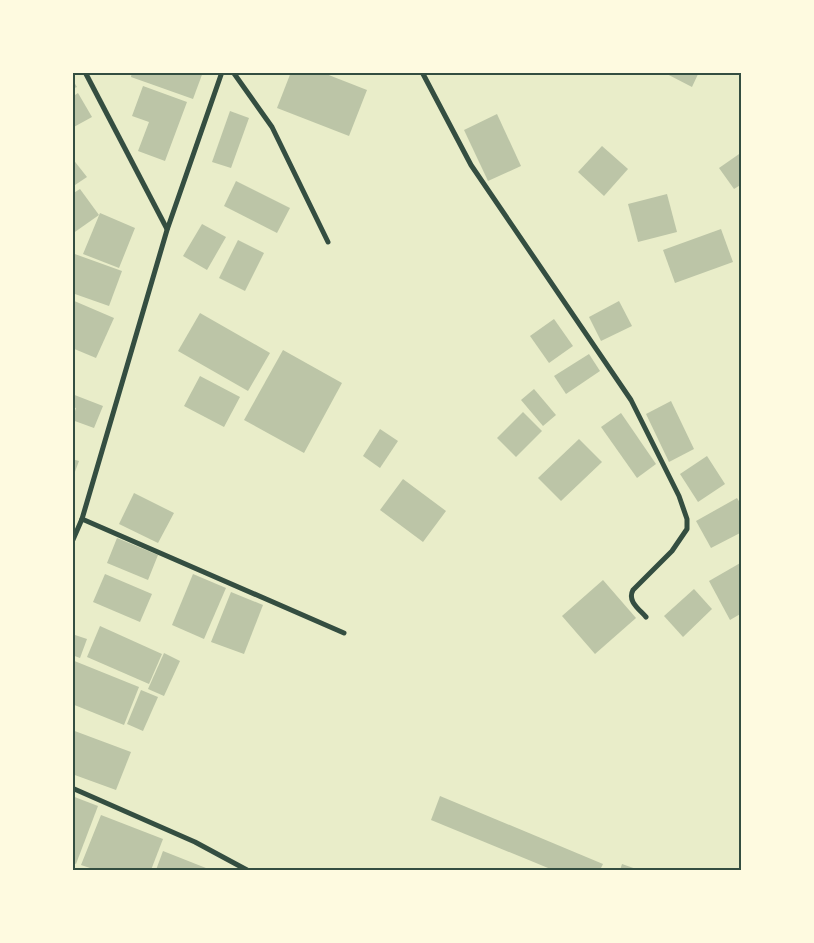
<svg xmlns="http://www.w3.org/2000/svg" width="814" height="943" viewBox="0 0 814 943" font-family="Manrope,sans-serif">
  <rect width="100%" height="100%" fill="#e9edc9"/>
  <g fill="#bcc5a7">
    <path d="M132,72H203L193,99L131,77Z"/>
    <path d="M291,72H321L367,90L349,136L277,108Z"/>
    <path d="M663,72H699L692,87Z"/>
    <path d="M72,79L77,87L72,89Z"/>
    <path d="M143,86L187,102L165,161L138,151L149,122L132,116Z"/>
    <path d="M78,93L92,117L72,128V97Z"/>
    <path d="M230,111L249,118L231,168L212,162Z"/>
    <path d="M497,114L521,166L488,181L464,130Z"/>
    <path d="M602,146L628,169L604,196L578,172Z"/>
    <path d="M742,152V184L734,189L719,168Z"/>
    <path d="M72,158L87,177L72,187Z"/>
    <path d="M236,181L290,208L277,233L224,206Z"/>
    <path d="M80,189L99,215L72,234V194Z"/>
    <path d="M667,194L677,232L638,242L628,204Z"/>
    <path d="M100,213L135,228L119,268L83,254Z"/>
    <path d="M202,224L226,237L207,270L183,256Z"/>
    <path d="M721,229L733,262L675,283L663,250Z"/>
    <path d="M238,240L264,253L245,291L219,278Z"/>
    <path d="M72,253L122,271L109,306L72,293Z"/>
    <path d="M72,300L114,318L96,358L72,348Z"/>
    <path d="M619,301L632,326L601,341L589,317Z"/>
    <path d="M200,313L270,353L248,391L178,351Z"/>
    <path d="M554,319L573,346L549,363L530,336Z"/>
    <path d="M283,350L342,383L304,453L244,420Z"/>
    <path d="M589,354L600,371L566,394L554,376Z"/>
    <path d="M200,376L240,397L224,427L184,406Z"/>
    <path d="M534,389L556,415L543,426L521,400Z"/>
    <path d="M72,394L103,406L94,428L72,420L76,408L72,407Z"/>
    <path d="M671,401L694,449L669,462L646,414Z"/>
    <path d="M523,412L542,431L516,457L497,438Z"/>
    <path d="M621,413L656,464L637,478L601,427Z"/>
    <path d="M380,429L398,441L380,468L363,456Z"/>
    <path d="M579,439L602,462L561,501L538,478Z"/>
    <path d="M707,456L725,484L698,502L680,474Z"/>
    <path d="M72,459L79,461L73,477H72Z"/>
    <path d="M403,479L446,511L423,542L380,510Z"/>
    <path d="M134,493L174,513L158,543L119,524Z"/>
    <path d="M737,498L742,506V532L711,548L696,521Z"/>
    <path d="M117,538L158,555L148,580L107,563Z"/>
    <path d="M742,562V613L730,620L709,581Z"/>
    <path d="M105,574L152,594L140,622L93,602Z"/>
    <path d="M193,574L226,588L204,639L172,625Z"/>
    <path d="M603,580L636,618L595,654L562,616Z"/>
    <path d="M694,589L712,609L683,637L664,616Z"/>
    <path d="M231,592L263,605L244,654L211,642Z"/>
    <path d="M100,626L162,654L149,684L87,657Z"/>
    <path d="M72,634L87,639L80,658L72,655Z"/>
    <path d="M164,653L180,661L164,696L148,689Z"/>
    <path d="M72,660L139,687L124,725L72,704Z"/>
    <path d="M141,690L158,697L143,731L127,724Z"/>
    <path d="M72,730L131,752L116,790L72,774Z"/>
    <path d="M72,796L98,806L76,864L72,862Z"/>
    <path d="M440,796L603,864L600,870H553L431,820Z"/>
    <path d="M101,815L163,839L151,870H96L81,865Z"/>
    <path d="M163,851L211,870H156Z"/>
    <path d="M622,864L639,870H620Z"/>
  </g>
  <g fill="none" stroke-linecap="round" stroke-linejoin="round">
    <g stroke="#344e41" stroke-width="5">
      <path d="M85,72L167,229"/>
      <path d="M233,72L272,127L328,242"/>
      <path d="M422,72L471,165L631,400L679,496L687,519V529L672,551L633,590C627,601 639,609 646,617"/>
      <path d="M82,519L344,633"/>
      <path d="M72,542L82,519L167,230L222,72"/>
      <path d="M72,788L195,842L247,870"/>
    </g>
  </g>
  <rect width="814" height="943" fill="none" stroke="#fefae0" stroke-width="148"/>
  <rect x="74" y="74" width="666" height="795" fill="none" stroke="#344e41" stroke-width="2"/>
</svg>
